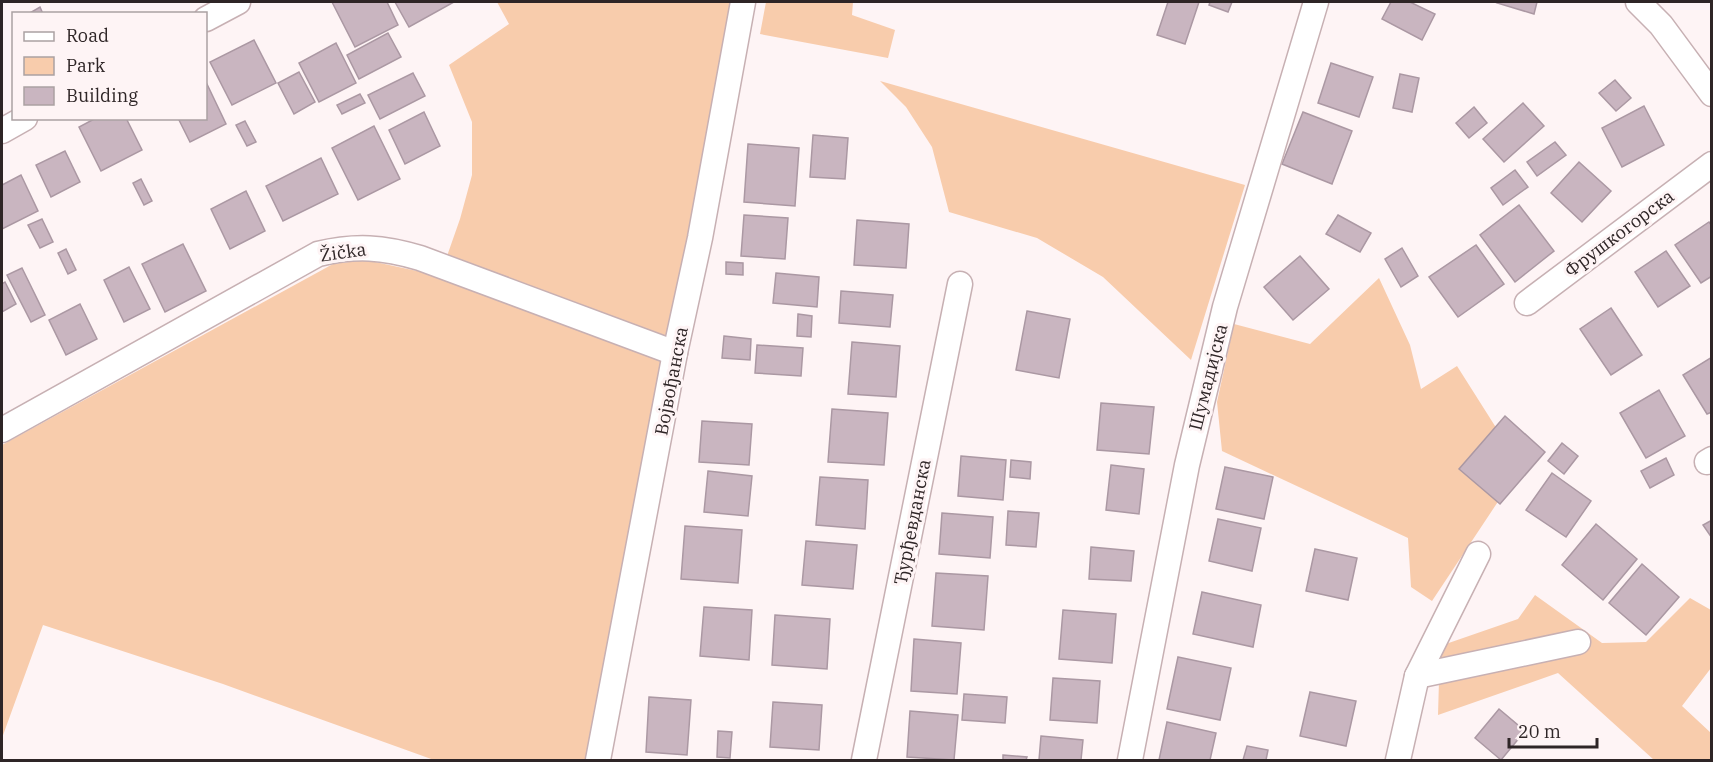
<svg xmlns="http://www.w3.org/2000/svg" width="1713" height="762" viewBox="0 0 1713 762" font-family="'IBM Plex Serif',serif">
  <rect width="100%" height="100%" fill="#fef4f5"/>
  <g fill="#f8ccac">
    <path d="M497,2H733L596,760H434L223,684L43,625L2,738V445L333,264L366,260L440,276L460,219L472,175V122L449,65L509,24Z"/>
    <path d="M766,2H853L852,15L895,30L888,58L760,34Z"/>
    <path d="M880,81L1245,185L1191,360L1103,277L1037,238L949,212L932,147L906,107Z"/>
    <path d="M1379,278L1410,345L1421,389L1457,366L1521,467L1432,601L1411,587L1408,538L1222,451L1217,402L1234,324L1310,344Z"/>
    <path d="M1535,595L1602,643L1646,642L1690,598L1711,610V668L1682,706L1711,733V760H1654L1558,673L1438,715L1440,646L1518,619Z"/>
  </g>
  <g fill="#c9b5c0" stroke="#ab98a3" stroke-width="1.5">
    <path d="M332,2H387L398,25L355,47Z"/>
    <path d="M395,2H454L409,27Z"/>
    <path d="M1168,2H1199L1185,44L1157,35Z"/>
    <path d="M1210,2H1232L1228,12L1209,5Z"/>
    <path d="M1391,2H1410L1435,14L1422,40L1382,19Z"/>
    <path d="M1498,2H1537L1534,14L1497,3Z"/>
    <path d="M40,7L43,14H28Z"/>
    <path d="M388,33L401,57L359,79L347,55Z"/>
    <path d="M254,40L276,83L232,105L210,62Z"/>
    <path d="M336,43L356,83L319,102L299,63Z"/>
    <path d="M1331,63L1373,77L1359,117L1318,103Z"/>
    <path d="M299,72L315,102L294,114L278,83Z"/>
    <path d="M413,73L425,96L380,119L368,95Z"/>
    <path d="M1400,74L1419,78L1412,112L1393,108Z"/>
    <path d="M1615,80L1631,98L1616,111L1599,93Z"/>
    <path d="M206,82L226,124L190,142L178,118H206Z"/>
    <path d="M360,94L365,103L342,114L337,105Z"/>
    <path d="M1523,103L1544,126L1504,162L1483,139Z"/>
    <path d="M1644,106L1664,145L1622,167L1602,128Z"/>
    <path d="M1474,107L1487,123L1469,138L1456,123Z"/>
    <path d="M424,112L440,146L405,164L389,130Z"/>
    <path d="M1303,112L1352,131L1332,184L1282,164Z"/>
    <path d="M96,118H126L142,150L101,171L79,127Z"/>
    <path d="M245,121L256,142L247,146L236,125Z"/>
    <path d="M374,126L400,179L358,200L332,148Z"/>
    <path d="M813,135L848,138L845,179L810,177Z"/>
    <path d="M1555,142L1566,155L1537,176L1527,162Z"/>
    <path d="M748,144L799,148L795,206L744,202Z"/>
    <path d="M65,151L80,182L51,197L36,165Z"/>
    <path d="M321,158L338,194L283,221L266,186Z"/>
    <path d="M1579,162L1611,191L1582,222L1551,193Z"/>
    <path d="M1515,170L1528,187L1503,205L1491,188Z"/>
    <path d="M21,175L38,211L2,229V185Z"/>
    <path d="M141,179L152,201L144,205L133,183Z"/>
    <path d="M246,191L265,231L230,249L211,209Z"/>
    <path d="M1519,205L1554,251L1515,282L1480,235Z"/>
    <path d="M744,215L788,218L785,259L741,256Z"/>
    <path d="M1338,215L1371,233L1360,252L1326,234Z"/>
    <path d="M42,219L53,242L40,248L28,225Z"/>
    <path d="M857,220L909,224L906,268L854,265Z"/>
    <path d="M1709,222L1712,226V276L1701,283L1675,245Z"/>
    <path d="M183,244L206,291L165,312L142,264Z"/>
    <path d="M1476,245L1504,284L1458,317L1429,277Z"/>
    <path d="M1402,248L1418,276L1401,287L1385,259Z"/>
    <path d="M66,249L76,270L68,274L58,253Z"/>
    <path d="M1666,251L1690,286L1658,307L1635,272Z"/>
    <path d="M1300,256L1329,289L1293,320L1264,287Z"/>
    <path d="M726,262L743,263V275L726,274Z"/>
    <path d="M129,267L150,309L124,322L104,280Z"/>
    <path d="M22,268L45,315L31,322L7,275Z"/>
    <path d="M776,273L819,277L817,307L773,303Z"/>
    <path d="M5,282L16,304L2,312V284Z"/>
    <path d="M841,291L893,295L890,327L839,323Z"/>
    <path d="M80,304L97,339L66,355L49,320Z"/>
    <path d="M1611,308L1642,355L1611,375L1580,329Z"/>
    <path d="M1027,311L1070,319L1059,378L1016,370Z"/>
    <path d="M798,314L812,316L811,337L797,336Z"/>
    <path d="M724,336L751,339L750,360L722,358Z"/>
    <path d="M852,342L900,346L896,397L848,394Z"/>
    <path d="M757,345L803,348L801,376L755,373Z"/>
    <path d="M1712,357V412L1707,414L1683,375Z"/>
    <path d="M1659,390L1685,436L1646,458L1620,413Z"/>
    <path d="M1101,403L1154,407L1149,454L1097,450Z"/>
    <path d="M832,409L888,413L884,465L828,462Z"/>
    <path d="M1505,416L1545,452L1500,504L1459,469Z"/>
    <path d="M702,421L752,424L749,465L699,462Z"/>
    <path d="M1562,443L1578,456L1564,474L1548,461Z"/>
    <path d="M961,456L1006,460L1003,500L958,496Z"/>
    <path d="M1666,458L1674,475L1650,488L1641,471Z"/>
    <path d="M1011,460L1031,462L1030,479L1010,477Z"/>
    <path d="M1111,465L1144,469L1139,514L1106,510Z"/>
    <path d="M1225,467L1273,477L1264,519L1216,509Z"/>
    <path d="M708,471L752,476L748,516L704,512Z"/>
    <path d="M1552,473L1591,501L1566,537L1526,510Z"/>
    <path d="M820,477L868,480L865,529L816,525Z"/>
    <path d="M1008,511L1039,513L1036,547L1006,545Z"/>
    <path d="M942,513L993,517L990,558L939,554Z"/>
    <path d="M1218,519L1261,528L1252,571L1209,561Z"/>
    <path d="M1712,520V538L1703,525Z"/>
    <path d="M1596,524L1637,559L1603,600L1562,565Z"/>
    <path d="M685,526L742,530L738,583L681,579Z"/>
    <path d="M806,541L857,545L853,589L802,585Z"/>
    <path d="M1091,547L1134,551L1131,581L1089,579Z"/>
    <path d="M1315,549L1357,558L1348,600L1306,591Z"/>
    <path d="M1642,564L1679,597L1646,635L1609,603Z"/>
    <path d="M936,573L988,576L984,630L932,626Z"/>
    <path d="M1202,592L1261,605L1253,647L1193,634Z"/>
    <path d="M704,607L752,610L749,660L700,656Z"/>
    <path d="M1063,610L1116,614L1112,663L1059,659Z"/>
    <path d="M775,615L830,619L827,669L772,665Z"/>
    <path d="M914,639L961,643L957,694L911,691Z"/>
    <path d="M1178,657L1231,668L1220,720L1167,709Z"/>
    <path d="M1053,678L1100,681L1097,723L1050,720Z"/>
    <path d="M1310,692L1356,701L1346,746L1300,736Z"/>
    <path d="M964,694L1007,697L1005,723L962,720Z"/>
    <path d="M649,697L691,700L687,755L646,752Z"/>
    <path d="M773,702L822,705L819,750L770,747Z"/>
    <path d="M1499,709L1525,731L1501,760L1475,738Z"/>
    <path d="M910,711L958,715L954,760L907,757Z"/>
    <path d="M1167,722L1216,733L1210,760H1159Z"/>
    <path d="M718,731L732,732L730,758L717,757Z"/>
    <path d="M1041,736L1083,740L1081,760H1039Z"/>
    <path d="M1247,746L1268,750L1266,760H1243Z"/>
    <path d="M1003,755L1027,757L1026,760H1003Z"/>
  </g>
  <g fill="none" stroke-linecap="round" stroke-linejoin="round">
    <defs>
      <g id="minor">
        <path d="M1638,2L1661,25L1712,94"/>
        <path d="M206,19L238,2"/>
        <path d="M2,131L25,118"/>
        <path d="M1527,303L1712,164"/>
        <path d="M2,430L318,254C356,245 383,247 420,258L675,353"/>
        <path d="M1707,462L1712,459"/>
        <path d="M1417,676L1578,642"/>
        <path d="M598,760L675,353L700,238L743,2"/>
        <path d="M864,760L960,284"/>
        <path d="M1130,760L1187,465L1225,307L1316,2"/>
        <path d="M1398,760L1417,676L1478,554"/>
      </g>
    </defs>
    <use href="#minor" stroke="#c7b0b3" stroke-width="27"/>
    <use href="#minor" stroke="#fff" stroke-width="24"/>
  </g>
  <g text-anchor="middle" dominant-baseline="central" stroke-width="6" stroke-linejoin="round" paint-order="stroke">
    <g font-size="18" fill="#2e2526" stroke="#fef4f5">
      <text transform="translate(1619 233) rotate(-37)">Фрушкогорска</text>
      <text transform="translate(343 252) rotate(-8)">Žička</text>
      <text transform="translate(1208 377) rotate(-76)">Шумадијска</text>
      <text transform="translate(671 381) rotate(-79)">Војвођанска</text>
      <text transform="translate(912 522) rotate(-79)">Ђурђевданска</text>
    </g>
  </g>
  <rect width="1713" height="762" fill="none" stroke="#2e2526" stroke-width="6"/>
  <rect x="12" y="12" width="195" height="108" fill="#fef4f5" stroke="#aba1a2" stroke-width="1.5"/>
  <rect x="24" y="32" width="30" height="9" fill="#ffffff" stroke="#aba1a2" stroke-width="1.5"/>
  <text x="66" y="42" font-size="18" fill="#2e2526">Road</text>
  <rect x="24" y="57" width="30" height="18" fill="#f8ccac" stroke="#aba1a2" stroke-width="1.5"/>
  <text x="66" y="72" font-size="18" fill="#2e2526">Park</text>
  <rect x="24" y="87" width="30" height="18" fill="#c9b5c0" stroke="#aba1a2" stroke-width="1.5"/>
  <text x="66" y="102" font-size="18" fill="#2e2526">Building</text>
  <path d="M1509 738v9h88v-9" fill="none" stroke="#2e2526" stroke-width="3"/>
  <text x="1518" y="738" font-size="18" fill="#2e2526" stroke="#fef4f5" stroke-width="4.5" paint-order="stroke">20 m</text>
</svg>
